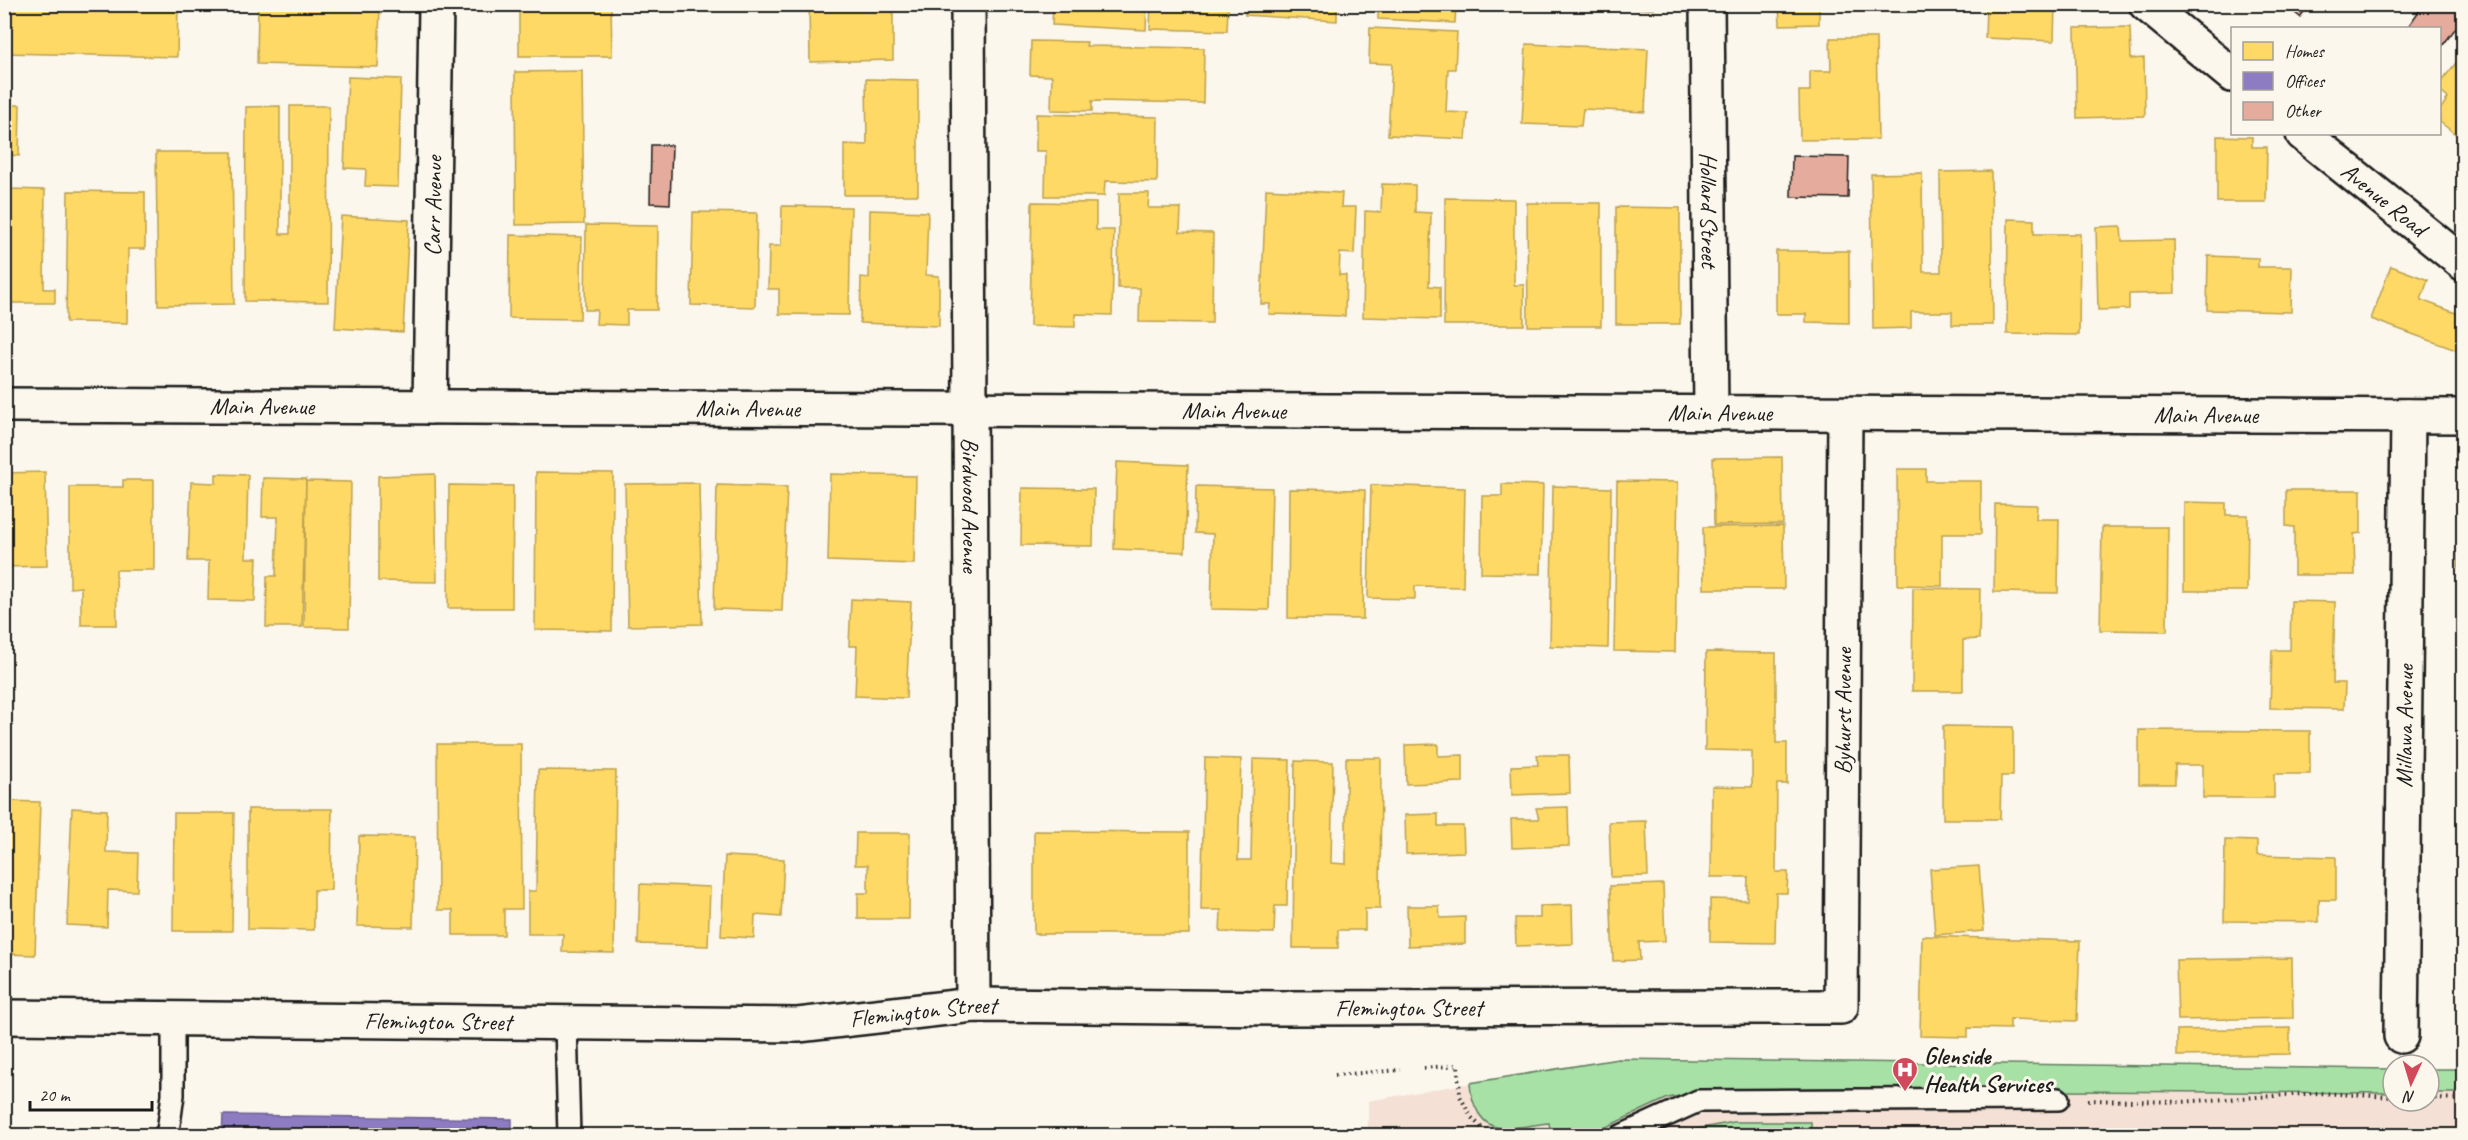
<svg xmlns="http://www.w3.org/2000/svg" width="2468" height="1140" viewBox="0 0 2468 1140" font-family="Caveat,sans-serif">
  <rect width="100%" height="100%" fill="#fbf7ec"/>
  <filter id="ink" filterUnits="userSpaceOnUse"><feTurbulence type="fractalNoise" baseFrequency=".0167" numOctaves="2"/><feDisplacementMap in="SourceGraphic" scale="12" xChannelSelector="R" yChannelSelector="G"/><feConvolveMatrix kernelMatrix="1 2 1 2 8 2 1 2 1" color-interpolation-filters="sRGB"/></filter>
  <g filter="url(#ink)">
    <path fill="#f4e0d4" d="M1633,1061L2393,1073V1101H2429V1074H2463V1135L1368,1136V1101L1465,1084Z"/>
    <g fill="#a8e1a6" stroke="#627e61" stroke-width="1.5">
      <path d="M1618,1059L2393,1069V1093L1719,1089L1668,1098L1587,1136L1551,1135L1549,1123C1535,1124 1517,1129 1502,1128C1480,1127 1471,1102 1470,1083Z"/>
      <rect x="2429" y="1069" width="34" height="24"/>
      <path d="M1734,1122H1811V1135H1672L1680,1132Z"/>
    </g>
    <g fill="#ffd966" stroke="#bba050" stroke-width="1.5">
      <path d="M4,4H178L177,57L4,53Z"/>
      <path d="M258,4H380L378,67L257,64Z"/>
      <path d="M519,4H611L612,56H519Z"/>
      <path d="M809,4H893V60L810,62Z"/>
      <path d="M1053,4H1147L1146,30L1052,25Z"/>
      <path d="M1151,4H1240V8L1228,7L1227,31L1150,29Z"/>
      <path d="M1246,4H1337V21L1245,15Z"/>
      <path d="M1378,4H1456L1455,23L1378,19Z"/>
      <path d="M1534,4H1655L1654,9Z"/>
      <path d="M1779,4H1819V24L1780,25Z"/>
      <path d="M1986,4H2055L2054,41L1985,38Z"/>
      <path d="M2130,27L2131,59L2144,58L2145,116L2077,118L2075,28Z"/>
      <path d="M1370,28L1457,32L1455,69H1448L1446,112L1468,113L1466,139L1388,135L1392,64L1369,63Z"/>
      <path d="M1830,38H1876L1878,139L1800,140L1799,91H1810V71H1831Z"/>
      <path d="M1031,41L1087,42L1086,46L1204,48L1203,103L1092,101V111L1051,110L1052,76L1030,75Z"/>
      <path d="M1526,44L1648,49L1645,112L1583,109L1581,126L1522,124Z"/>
      <path d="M2464,53V141L2440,122V110L2448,98L2440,91V83Z"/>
      <path d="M582,71L584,224L516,225L515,72Z"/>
      <path d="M348,77L401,79L398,187L365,186L366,169L344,168Z"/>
      <path d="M866,79L918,80V195H844V144L867,145Z"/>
      <path d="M4,105H20L19,156L10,155L9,189L45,190L44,289H55V303H4Z"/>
      <path d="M280,106V234H290V106H329L328,302L245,301L246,107Z"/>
      <path d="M1036,114L1158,117L1157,182L1105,181L1104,196H1045L1046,151H1036Z"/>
      <path d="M2217,136L2252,137V147H2267L2266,202H2217Z"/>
      <path d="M156,152H232L234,304L158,305Z"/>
      <path d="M1991,171L1993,325H1952V312H1911V328L1873,329L1871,174L1922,173L1923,272H1941L1940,172Z"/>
      <path d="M1382,184L1415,185V212L1431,213L1429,286L1440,287V319L1363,317L1365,211L1381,212Z"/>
      <path d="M1266,189L1342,193L1341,207H1356L1354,254L1340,253L1339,275H1346L1345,316L1269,314L1270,304H1261Z"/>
      <path d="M68,191L145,192V249H128L127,323L66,322Z"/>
      <path d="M1119,193H1149L1148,208H1181L1180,232L1213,233L1212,323L1139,322L1140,288H1118Z"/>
      <path d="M1445,198L1514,199V285H1524V325H1444Z"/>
      <path d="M1032,202L1096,203V230H1114L1112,315L1075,314V327L1030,326Z"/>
      <path d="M1527,203H1601V326H1528Z"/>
      <path d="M782,206L851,207L849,315L779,314V289H768L769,246H781Z"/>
      <path d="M1616,207L1680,208V324H1616Z"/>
      <path d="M870,210L928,212L926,275L939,276V326L860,323L861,277L869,278Z"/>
      <path d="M693,212L757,213L755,307L691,305Z"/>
      <path d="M341,216L409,220L403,332L335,328Z"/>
      <path d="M2008,219L2034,220V234H2080L2079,335L2007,334Z"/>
      <path d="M586,225L658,226L657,310H627V325L596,324L597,310H585Z"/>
      <path d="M2121,226L2122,241L2174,240L2175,293L2129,294V309L2098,310L2096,227Z"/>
      <path d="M510,235L582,237L580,319L509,318Z"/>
      <path d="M1776,251H1849V323L1806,322V314H1776Z"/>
      <path d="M2208,256L2258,258V267H2292L2291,312L2207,310Z"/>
      <path d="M2391,266L2428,280L2421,300L2464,316V353L2371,319Z"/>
      <path d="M1782,457L1783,524L1714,525L1713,458Z"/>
      <path d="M1117,462L1188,465L1185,552L1114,549Z"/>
      <path d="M1897,469H1926V481H1981V534H1942V586L1898,585Z"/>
      <path d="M45,472L47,566L4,567V473Z"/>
      <path d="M536,472L613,473L612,631L535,630Z"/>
      <rect x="2458" y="473" width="6" height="95"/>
      <path d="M216,474L248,475L246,558H257L255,601L208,600L209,561H188L191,482L216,483Z"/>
      <path d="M435,474L437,582L378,581V476Z"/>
      <path d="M830,474L916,476L914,564L828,561Z"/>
      <path d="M263,478L306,479L302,627H266L267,576H276L278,517H262Z"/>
      <path d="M123,480H154V570H116L117,625H81V587L70,588V487H123Z"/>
      <path d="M306,481L351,482L349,628L304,627Z"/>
      <path d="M1617,481L1678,482L1675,652L1614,651Z"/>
      <path d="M699,483L702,624L628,626L625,484Z"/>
      <path d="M1502,484L1543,485L1541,574L1481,573L1482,496H1502Z"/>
      <path d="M449,485L513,486L512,608H448Z"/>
      <path d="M717,485L787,487L782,611L714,609Z"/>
      <path d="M1371,485L1465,488L1463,587L1415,586V599L1368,598Z"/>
      <path d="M1196,486L1272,488L1269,610L1211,609L1213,534L1195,533Z"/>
      <path d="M1553,486L1611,488L1608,648L1550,646Z"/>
      <path d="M1022,488L1094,489L1093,546L1021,545Z"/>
      <path d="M1289,489L1365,490L1363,619L1288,618Z"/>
      <path d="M2286,490H2361V533L2354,534L2355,575H2294V527L2286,526Z"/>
      <path d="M2184,502L2226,503V515H2248L2247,591H2184Z"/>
      <path d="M1995,504L2037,505L2036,519H2059L2058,593L1994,592Z"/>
      <path d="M1783,526L1784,589H1704L1703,527Z"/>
      <path d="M2102,527H2168L2167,631L2100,630Z"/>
      <path d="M1913,588L1980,589L1979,639L1963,640V691H1912Z"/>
      <path d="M851,599L911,602L906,698L855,696L857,646H849Z"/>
      <path d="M2291,601L2335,602L2333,683H2345L2344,709L2270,708L2272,650H2290Z"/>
      <path d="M1706,652L1776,653V743H1787V784H1777L1776,872H1788L1787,893H1776L1775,943L1710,942V899L1747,900L1748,877H1711L1712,786L1752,787V751L1705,750Z"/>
      <path d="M1943,726L2013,727V776H2001L2000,819H1943Z"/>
      <path d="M2139,730L2310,731V774H2274V798H2203V765H2175V784H2139Z"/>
      <path d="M437,744H521L522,909H504V935H453V910H438Z"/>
      <path d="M1438,744V756L1463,755V782L1406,784L1405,745Z"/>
      <path d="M1537,755H1569L1570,793L1512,795L1511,766L1538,765Z"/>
      <path d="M1205,758L1241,759L1238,860H1251L1253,759L1290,760L1287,906H1275L1274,933L1220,932L1221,910H1201Z"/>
      <path d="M1346,758H1381L1380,909H1365V930H1338V948H1293L1295,761L1333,762L1331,863L1346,864Z"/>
      <path d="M538,770L616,771L614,953L562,952L563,934H528V891H536Z"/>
      <path d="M4,801L40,802L35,955L4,954Z"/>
      <path d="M1568,807L1569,846L1512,848L1511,819H1539L1536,808Z"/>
      <path d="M72,808L107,810L106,852L138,853L137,891L108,890L107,927L67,925Z"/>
      <path d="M248,809H332L331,890H314V930L248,929Z"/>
      <path d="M174,813H234L232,931H173Z"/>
      <path d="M1438,814V826H1463L1464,852L1406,854L1405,815Z"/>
      <path d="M1646,821L1648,876L1611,877L1609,822Z"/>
      <path d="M1034,831L1189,832V934H1034Z"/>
      <path d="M856,833H910L909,919H858V893H868V865H855Z"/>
      <path d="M359,836L415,837L413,927L357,926Z"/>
      <path d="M2225,840L2257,841V855L2336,857V900H2319V922L2224,921Z"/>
      <path d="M725,856L784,859L781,917L755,915L754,938L721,936Z"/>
      <path d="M1979,866L1984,931L1935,935L1930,869Z"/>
      <path d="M640,884L710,887L708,946L638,944Z"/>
      <path d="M1663,884L1665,941L1639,942L1640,960L1613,961L1610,886Z"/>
      <path d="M1572,905L1573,944L1516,946L1515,918H1540V906Z"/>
      <path d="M1407,906H1439L1440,918L1465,917V944L1408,946Z"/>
      <path d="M1922,936L2080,941L2077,1021L2010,1019V1029L1968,1028V1037L1920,1036Z"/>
      <path d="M2292,958L2293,1018L2178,1020L2176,960Z"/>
      <path d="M2290,1028V1054L2177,1056V1030Z"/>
      <rect x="639" y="1132" width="35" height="4"/>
      <rect x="743" y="1132" width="36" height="4"/>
    </g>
    <path fill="#8e7cc3" stroke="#6c5f91" stroke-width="1.5" d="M223,1115L512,1119V1136H222Z"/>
    <g fill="#e5ac9d" stroke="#1c1c1c" stroke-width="1.5">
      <path d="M2284,4H2310L2300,17Z"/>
      <path d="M2424,4H2464V17L2440,49V28H2407Z"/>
      <path d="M651,145H672L670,204L650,203Z"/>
      <path d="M1792,156L1849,157L1848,198L1791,197Z"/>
    </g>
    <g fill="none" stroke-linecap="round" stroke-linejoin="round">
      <defs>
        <g id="service">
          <path d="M566,1023L569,1136"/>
          <path d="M164,1136L168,1131L173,1095V1019"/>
          <path d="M1621,1136L1698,1101L2058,1099"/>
        </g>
        <g id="minor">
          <path id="s1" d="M968,4L973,1005"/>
          <path id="s2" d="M1707,4L1711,413"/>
          <path d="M2146,4L2232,75"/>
          <path id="s3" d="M2303,134L2464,264"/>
          <path id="s4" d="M4,405L2464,416"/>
          <path id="s5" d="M430,407L436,4"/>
          <path id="s6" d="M4,1017L798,1025L973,1005L1279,1008L1841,1007L1845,414"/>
          <path id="s7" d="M2401,1036L2408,416"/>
        </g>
      </defs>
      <use href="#service" stroke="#1c1c1c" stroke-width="26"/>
      <use href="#minor" stroke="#1c1c1c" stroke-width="38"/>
      <g stroke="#1c1c1c" stroke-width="4" stroke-dasharray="1.5 4.5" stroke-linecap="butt">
        <path d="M1424,1068L1458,1065L1460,1096L1471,1117L1490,1136"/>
        <path d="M1335,1075L1401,1070"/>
        <path d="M2429,1098L2464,1099"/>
        <path d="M2088,1100L2180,1102L2319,1093L2393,1097"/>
      </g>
      <use href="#service" stroke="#fbf7ec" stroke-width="21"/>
      <use href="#minor" stroke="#fbf7ec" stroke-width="33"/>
    </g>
  </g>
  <defs>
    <symbol id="hospital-pin" viewBox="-11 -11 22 30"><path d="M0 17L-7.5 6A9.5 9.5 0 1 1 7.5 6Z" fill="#d1495b" stroke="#fbf7ec"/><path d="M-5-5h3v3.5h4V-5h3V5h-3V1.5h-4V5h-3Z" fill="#fff"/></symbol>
  </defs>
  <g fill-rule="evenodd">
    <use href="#hospital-pin" x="1890" y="1055" width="30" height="40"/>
  </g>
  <g text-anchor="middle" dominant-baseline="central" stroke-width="6" stroke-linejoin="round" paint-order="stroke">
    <g font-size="24" fill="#1c1c1c" stroke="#fbf7ec">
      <text stroke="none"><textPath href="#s3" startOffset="104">Avenue Road</textPath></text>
      <text stroke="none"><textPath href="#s5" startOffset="201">Carr Avenue</textPath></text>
      <text stroke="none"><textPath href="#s2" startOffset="206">Hollard Street</textPath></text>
      <text stroke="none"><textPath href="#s4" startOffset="258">Main Avenue</textPath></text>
      <text stroke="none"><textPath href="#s4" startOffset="744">Main Avenue</textPath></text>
      <text stroke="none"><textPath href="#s4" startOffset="1230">Main Avenue</textPath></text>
      <text stroke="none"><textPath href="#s4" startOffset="1716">Main Avenue</textPath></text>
      <text stroke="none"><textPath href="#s4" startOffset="2202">Main Avenue</textPath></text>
      <text stroke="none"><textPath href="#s1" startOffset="501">Birdwood Avenue</textPath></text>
      <text stroke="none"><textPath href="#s6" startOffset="2134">Byhurst Avenue</textPath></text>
      <text stroke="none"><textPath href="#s7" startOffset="310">Millawa Avenue</textPath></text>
      <text stroke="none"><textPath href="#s6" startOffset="1406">Flemington Street</textPath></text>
      <text stroke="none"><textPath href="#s6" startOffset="920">Flemington Street</textPath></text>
      <text stroke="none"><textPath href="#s6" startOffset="434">Flemington Street</textPath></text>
    </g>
    <g font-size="24" font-weight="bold" fill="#1c1c1c" stroke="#fbf7ec" text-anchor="start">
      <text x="1924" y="1056">Glenside<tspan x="1924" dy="28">Health Services</tspan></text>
    </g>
  </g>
  <rect width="2468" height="1140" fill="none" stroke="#fbf7ec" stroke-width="24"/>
  <rect x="12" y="12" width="2444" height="1116" fill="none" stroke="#1c1c1c" stroke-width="2" filter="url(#ink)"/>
  <rect x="2231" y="27" width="210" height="108" fill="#fbf7ec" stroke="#a29f99" stroke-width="1.5"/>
  <rect x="2243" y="42" width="30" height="18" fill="#ffd966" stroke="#a29f99" stroke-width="1.5"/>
  <text x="2285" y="57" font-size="18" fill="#1c1c1c">Homes</text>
  <rect x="2243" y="72" width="30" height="18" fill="#8e7cc3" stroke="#a29f99" stroke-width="1.5"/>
  <text x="2285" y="87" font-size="18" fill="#1c1c1c">Offices</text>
  <rect x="2243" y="102" width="30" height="18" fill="#e5ac9d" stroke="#a29f99" stroke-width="1.5"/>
  <text x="2285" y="117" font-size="18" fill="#1c1c1c">Other</text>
  <g transform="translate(2411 1083) rotate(184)"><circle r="28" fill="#fbf7ec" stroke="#a29f99" stroke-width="1.5"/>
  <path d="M0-4.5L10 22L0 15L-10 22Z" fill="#d1495b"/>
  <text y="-9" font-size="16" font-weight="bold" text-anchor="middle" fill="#1c1c1c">N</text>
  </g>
  <path d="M30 1101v9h122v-9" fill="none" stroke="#1c1c1c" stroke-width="3"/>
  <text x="39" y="1101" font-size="18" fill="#1c1c1c" stroke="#fbf7ec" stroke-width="4.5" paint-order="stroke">20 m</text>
</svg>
